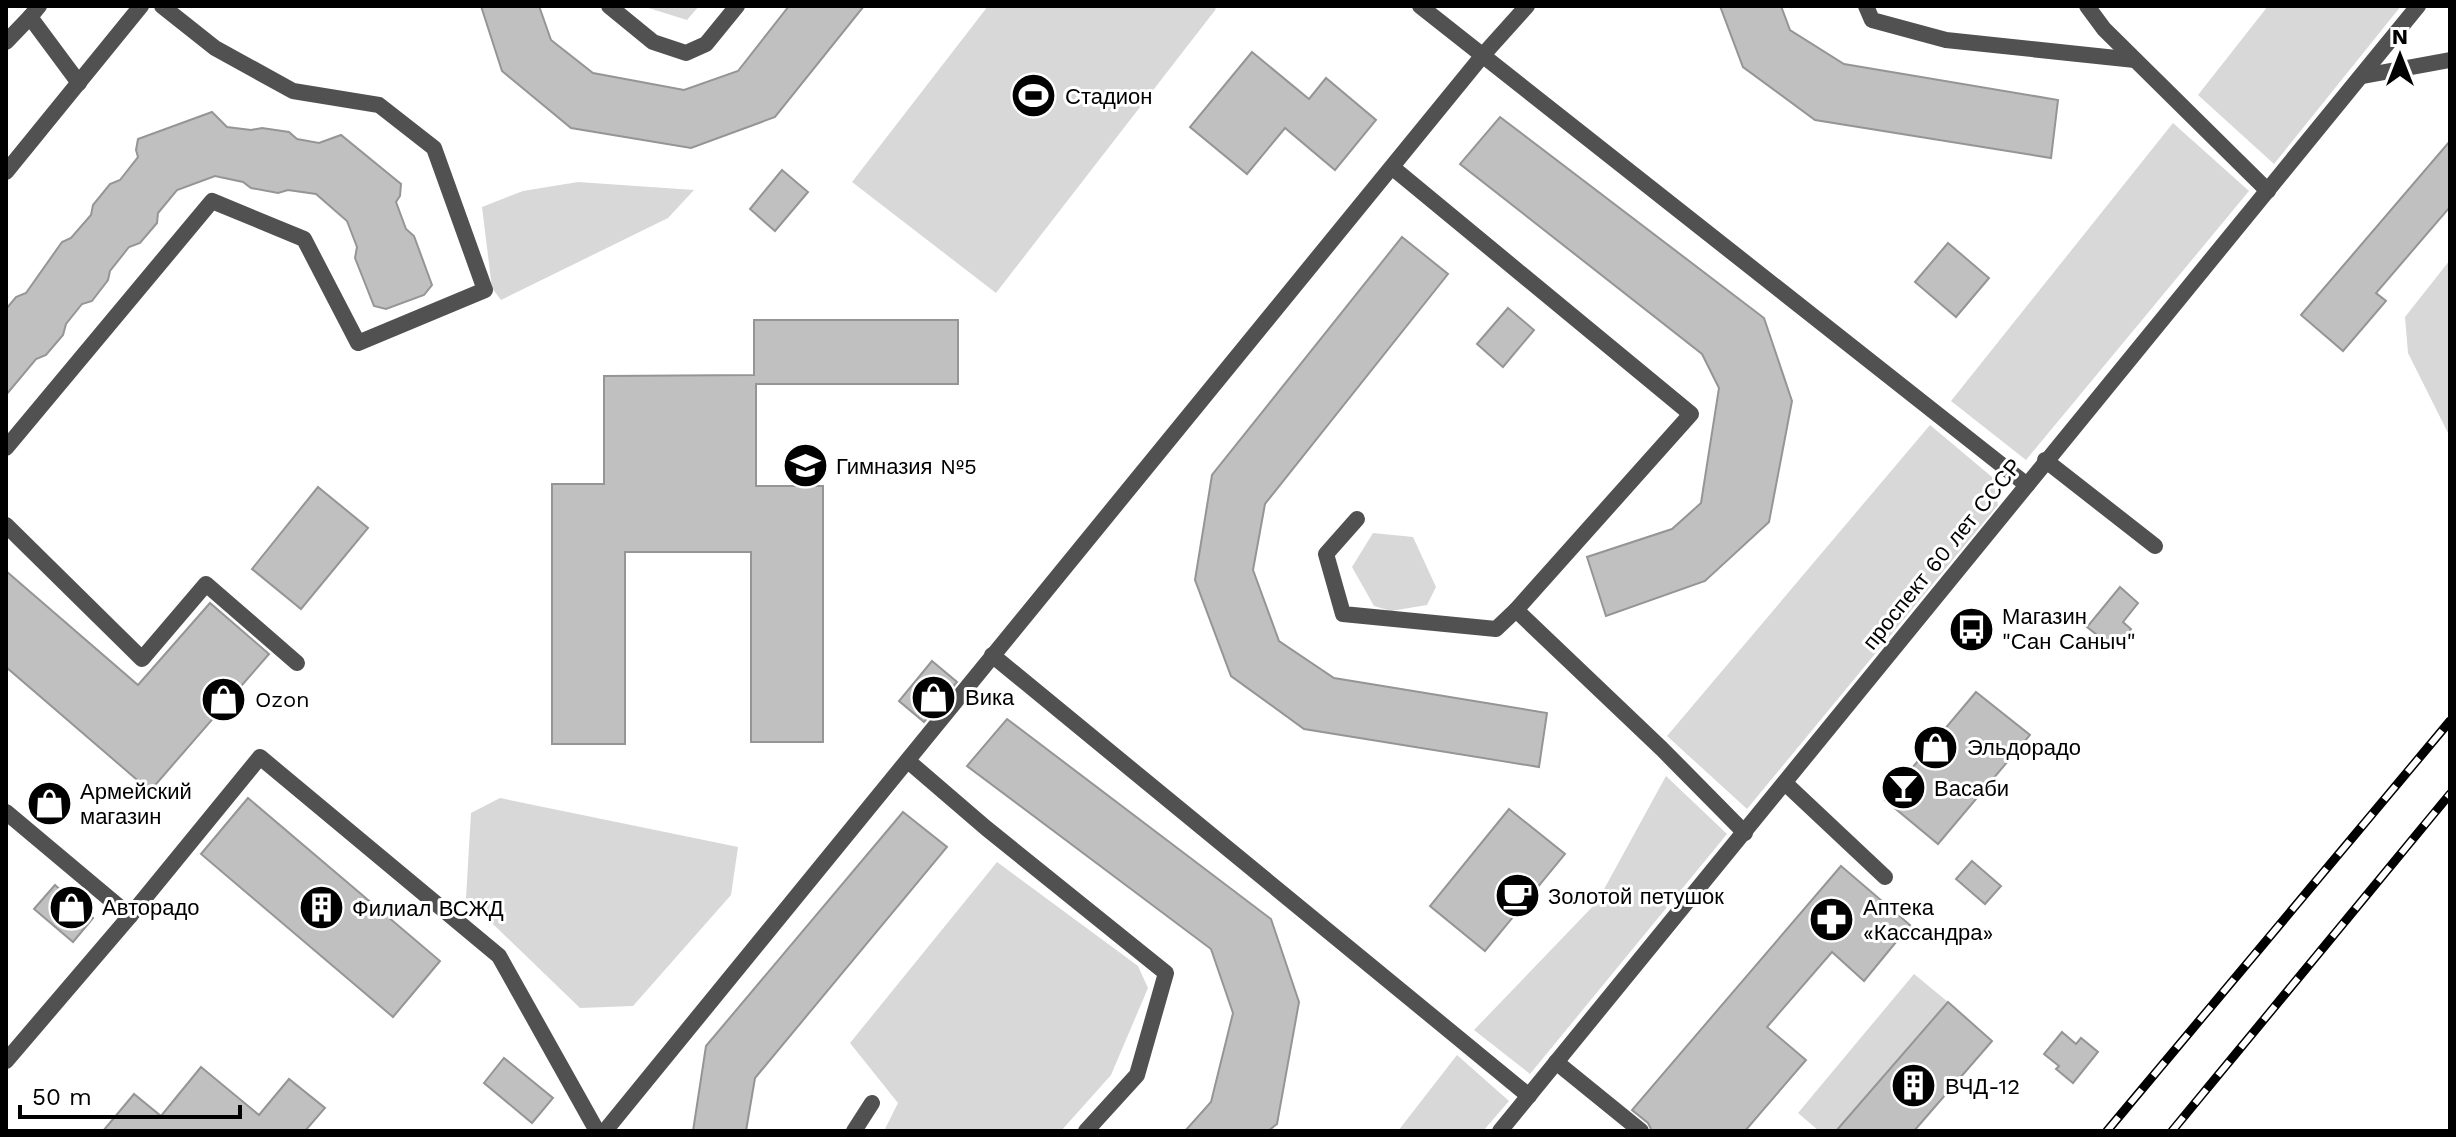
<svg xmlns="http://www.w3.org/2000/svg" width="2456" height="1137" viewBox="0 0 2456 1137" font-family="'Work Sans',sans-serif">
  <rect width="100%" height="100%" fill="#fff"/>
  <g fill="#d8d8d8">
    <path d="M642,6H699L687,20Z"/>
    <path d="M988,6H1212L1216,9L996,293L852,182Z"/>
    <path d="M2268,6H2401L2274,164L2198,95Z"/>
    <path d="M2173,123L2249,191L2026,460L1951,401Z"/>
    <path d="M578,182L694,190L668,218L501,300L492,288L482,207L523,191Z"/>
    <path d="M2450,260V437L2408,353L2405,317Z"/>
    <path d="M1930,425L1992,477L1998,505L1747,809L1667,736Z"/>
    <path d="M1373,533L1413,537L1436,587L1427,605L1391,611L1374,606L1352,567Z"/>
    <path d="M1666,776L1727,834L1530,1074L1474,1030L1597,902Z"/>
    <path d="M500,798L738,847L731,895L633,1006L580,1008L466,898L471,813Z"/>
    <path d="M997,862L1138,966L1148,988L1111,1075L1061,1131H884L898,1103L850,1043Z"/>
    <path d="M1914,974L1948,1002L1836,1131H1819L1798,1113Z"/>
    <path d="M1457,1055L1509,1101L1483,1131H1398Z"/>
  </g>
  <g fill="#c0c0c0" stroke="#959595" stroke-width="2">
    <path d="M481,6H539L551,40L593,73L684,90L738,71L789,6H864L775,117L691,148L571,128L502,71Z"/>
    <path d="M1720,6H1781L1790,30L1844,64L2058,100L2051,158L1815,120L1743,67Z"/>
    <path d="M1252,52L1309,99L1326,78L1376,120L1335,170L1285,128L1247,174L1190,127Z"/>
    <path d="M212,112L227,127L251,130L262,128L289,132L297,139L319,143L341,135L401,184L400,196L396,202L406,229L414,236L432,285L424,295L386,309L374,306L355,258L357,247L347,221L316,194L288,190L278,193L251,188L243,182L215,176L177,190L158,213L157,223L140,243L129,247L110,271L108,280L92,301L82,304L66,324L63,335L46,355L36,359L6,395V309L16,297L26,293L62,242L71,238L91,215L93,205L110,184L120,180L138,157L136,150L138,139Z"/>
    <path d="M1500,117L1764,318L1792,401L1769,522L1705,581L1606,616L1587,557L1672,529L1701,503L1719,388L1702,354L1460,164Z"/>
    <path d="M2450,141V207L2376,293L2386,301L2343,351L2301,315Z"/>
    <path d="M782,170L808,192L775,231L750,209Z"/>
    <path d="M1402,237L1448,274L1265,504L1253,570L1279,641L1334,678L1547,713L1539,767L1304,729L1231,676L1195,580L1212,475Z"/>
    <path d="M1948,243L1989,278L1956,317L1915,282Z"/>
    <path d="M1508,308L1534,330L1503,367L1477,344Z"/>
    <path d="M754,320H958V384H756V486H823V742H751V552H625V744H552V484H604V376L754,375Z"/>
    <path d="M318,487L368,528L301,609L252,569Z"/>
    <path d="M6,571L138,685L210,603L269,654L150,791L6,667Z"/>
    <path d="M2120,587L2138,603L2123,622L2131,629L2115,649L2087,627Z"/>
    <path d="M932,661L957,682L924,722L899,701Z"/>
    <path d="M1976,692L2030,735L1938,844L1885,800Z"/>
    <path d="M1007,719L1271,919L1299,1002L1277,1124L1268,1131H1185L1211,1102L1233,1013L1211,949L967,766Z"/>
    <path d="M248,798L440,961L393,1017L201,854Z"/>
    <path d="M1509,809L1565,854L1485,951L1430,906Z"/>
    <path d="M903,812L947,847L755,1078L746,1131H693L706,1046Z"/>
    <path d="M1972,861L2001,886L1985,904L1956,879Z"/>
    <path d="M1841,866L1910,925L1864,981L1832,952L1767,1027L1806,1060L1745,1131H1652L1648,1123L1632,1110Z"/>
    <path d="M55,885L93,918L73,942L34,909Z"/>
    <path d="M1948,1002L1992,1041L1914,1131H1836Z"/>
    <path d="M2062,1032L2076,1044L2081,1038L2098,1052L2073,1083L2056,1069L2059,1066L2044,1054Z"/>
    <path d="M504,1058L553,1098L532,1123L484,1083Z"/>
    <path d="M201,1067L259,1115L289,1079L325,1108L305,1131H103L134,1094L161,1116Z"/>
  </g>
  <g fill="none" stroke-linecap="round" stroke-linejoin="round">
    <g stroke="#515151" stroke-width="16">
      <path d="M39,6L30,17L79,83"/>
      <path d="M609,6L653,42L686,53L706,44L737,6"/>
      <path d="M1420,6L2027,485"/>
      <path d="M1866,6L1872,20L1946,40L2135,60"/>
      <path d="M2087,6L2104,29L2268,191"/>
      <path d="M6,42L30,17"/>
      <path d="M2363,76L2450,60"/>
      <path d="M1393,168L1691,414L1516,610L1662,749L1745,833"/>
      <path d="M6,448L212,201L304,239L358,343L485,290L434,148L379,105L293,91L215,48L162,6"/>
      <path d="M2045,460L2155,546"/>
      <path d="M1357,519L1326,554L1343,614L1496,629L1516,610"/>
      <path d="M6,525L142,659L206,584L297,663"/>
      <path d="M992,655L1529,1096"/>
      <path d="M908,761L986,828L1166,973L1137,1075L1086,1131"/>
      <path d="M1785,783L1885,877"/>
      <path d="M6,812L130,916"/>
      <path d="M1556,1062L1641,1131"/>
      <path d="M854,1131L872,1103"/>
    </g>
    <g stroke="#515151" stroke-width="16">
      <path d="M6,1061L130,916L260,757L499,956L597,1131"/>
      <path d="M605,1131L1483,55L1527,6"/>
    </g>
    <g stroke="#515151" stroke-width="16">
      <path d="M6,172L141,6"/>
      <path d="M1500,1131L2418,6"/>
    </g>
    <defs>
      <g id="rail">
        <path d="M2107,1131L2450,721"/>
        <path d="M2172,1131L2450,794"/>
      </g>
    </defs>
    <use href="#rail" stroke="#000" stroke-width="9"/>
    <use href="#rail" stroke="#fff" stroke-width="6" stroke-dasharray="18" stroke-linecap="butt"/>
  </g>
  <defs>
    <symbol id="stadium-disc" viewBox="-11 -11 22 22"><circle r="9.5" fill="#000" stroke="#fff"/><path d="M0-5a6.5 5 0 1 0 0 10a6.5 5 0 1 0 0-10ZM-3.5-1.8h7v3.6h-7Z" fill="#fff"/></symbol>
    <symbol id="school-disc" viewBox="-11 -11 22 22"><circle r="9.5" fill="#000" stroke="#fff"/><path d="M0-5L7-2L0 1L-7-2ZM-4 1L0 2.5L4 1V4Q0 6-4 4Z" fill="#fff"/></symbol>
    <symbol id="bus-disc" viewBox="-11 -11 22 22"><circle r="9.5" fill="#000" stroke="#fff"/><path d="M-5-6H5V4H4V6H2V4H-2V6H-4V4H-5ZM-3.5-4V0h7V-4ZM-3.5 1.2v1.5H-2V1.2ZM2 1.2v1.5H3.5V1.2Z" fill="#fff"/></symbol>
    <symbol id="shop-disc" viewBox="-11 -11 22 22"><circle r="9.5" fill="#000" stroke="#fff"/><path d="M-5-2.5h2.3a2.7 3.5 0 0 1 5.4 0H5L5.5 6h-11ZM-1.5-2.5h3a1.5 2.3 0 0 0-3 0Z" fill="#fff"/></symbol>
    <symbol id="bar-disc" viewBox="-11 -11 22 22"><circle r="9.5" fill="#000" stroke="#fff"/><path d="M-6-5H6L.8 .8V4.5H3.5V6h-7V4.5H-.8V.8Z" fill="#fff"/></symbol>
    <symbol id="cafe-disc" viewBox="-11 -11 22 22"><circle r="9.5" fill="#000" stroke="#fff"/><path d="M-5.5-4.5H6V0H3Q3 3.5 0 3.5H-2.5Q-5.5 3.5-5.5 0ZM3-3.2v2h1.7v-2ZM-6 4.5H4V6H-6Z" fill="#fff"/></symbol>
    <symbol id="building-disc" viewBox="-11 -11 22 22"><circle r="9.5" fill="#000" stroke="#fff"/><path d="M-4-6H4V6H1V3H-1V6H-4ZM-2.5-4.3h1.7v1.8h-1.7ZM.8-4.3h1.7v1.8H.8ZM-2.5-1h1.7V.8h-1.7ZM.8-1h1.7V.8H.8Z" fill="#fff"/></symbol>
    <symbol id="pharmacy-disc" viewBox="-11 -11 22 22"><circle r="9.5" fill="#000" stroke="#fff"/><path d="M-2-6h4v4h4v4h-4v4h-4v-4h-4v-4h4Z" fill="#fff"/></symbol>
  </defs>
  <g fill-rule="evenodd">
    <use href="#stadium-disc" x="1008" y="70" width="51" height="51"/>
    <use href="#school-disc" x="780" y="440" width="51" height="51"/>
    <use href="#bus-disc" x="1946" y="604" width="51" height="51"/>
    <use href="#shop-disc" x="908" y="672" width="51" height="51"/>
    <use href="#shop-disc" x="198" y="674" width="51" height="51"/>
    <use href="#shop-disc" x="1910" y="722" width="51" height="51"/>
    <use href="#bar-disc" x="1878" y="762" width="51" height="51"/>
    <use href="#shop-disc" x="24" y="778" width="51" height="51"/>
    <use href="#cafe-disc" x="1492" y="870" width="51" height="51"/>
    <use href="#shop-disc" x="46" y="882" width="51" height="51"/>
    <use href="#building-disc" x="296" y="882" width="51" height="51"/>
    <use href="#pharmacy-disc" x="1806" y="894" width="51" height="51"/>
    <use href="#building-disc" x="1888" y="1060" width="51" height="51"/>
  </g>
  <g text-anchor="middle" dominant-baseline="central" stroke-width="6" stroke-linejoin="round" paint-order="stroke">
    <g font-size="22" fill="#000" stroke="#fff" text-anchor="start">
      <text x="1065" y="96">Стадион</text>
      <text x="836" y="466">Гимназия №5</text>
      <text x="2002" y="616">Магазин<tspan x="2002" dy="25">"Сан Саныч"</tspan></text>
      <text x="965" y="697">Вика</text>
      <text x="255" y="699">Ozon</text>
      <text x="1967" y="747">Эльдорадо</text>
      <text x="1934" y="788">Васаби</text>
      <text x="80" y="791">Армейский<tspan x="80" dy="25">магазин</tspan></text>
      <text x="1548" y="896">Золотой петушок</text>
      <text x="102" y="907">Авторадо</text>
      <text x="1863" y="907">Аптека<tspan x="1863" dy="25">«Кассандра»</tspan></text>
      <text x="352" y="908">Филиал ВСЖД</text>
      <text x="1945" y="1086">ВЧД-12</text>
    </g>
    <g font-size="22" fill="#000" stroke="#fff">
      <text transform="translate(1942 554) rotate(-51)">проспект 60 лет СССР</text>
    </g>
  </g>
  <rect width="2456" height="1137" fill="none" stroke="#000000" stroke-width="16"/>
  <g transform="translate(2400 56)" stroke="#ffffff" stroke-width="6" paint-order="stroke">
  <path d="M0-6L14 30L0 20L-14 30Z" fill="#000000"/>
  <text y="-12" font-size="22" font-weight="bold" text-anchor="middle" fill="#000000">N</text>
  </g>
  <path d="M20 1105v12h220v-12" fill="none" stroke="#000000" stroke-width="4"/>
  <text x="32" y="1105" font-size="24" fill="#000000" stroke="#ffffff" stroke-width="6" paint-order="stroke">50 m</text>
</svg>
